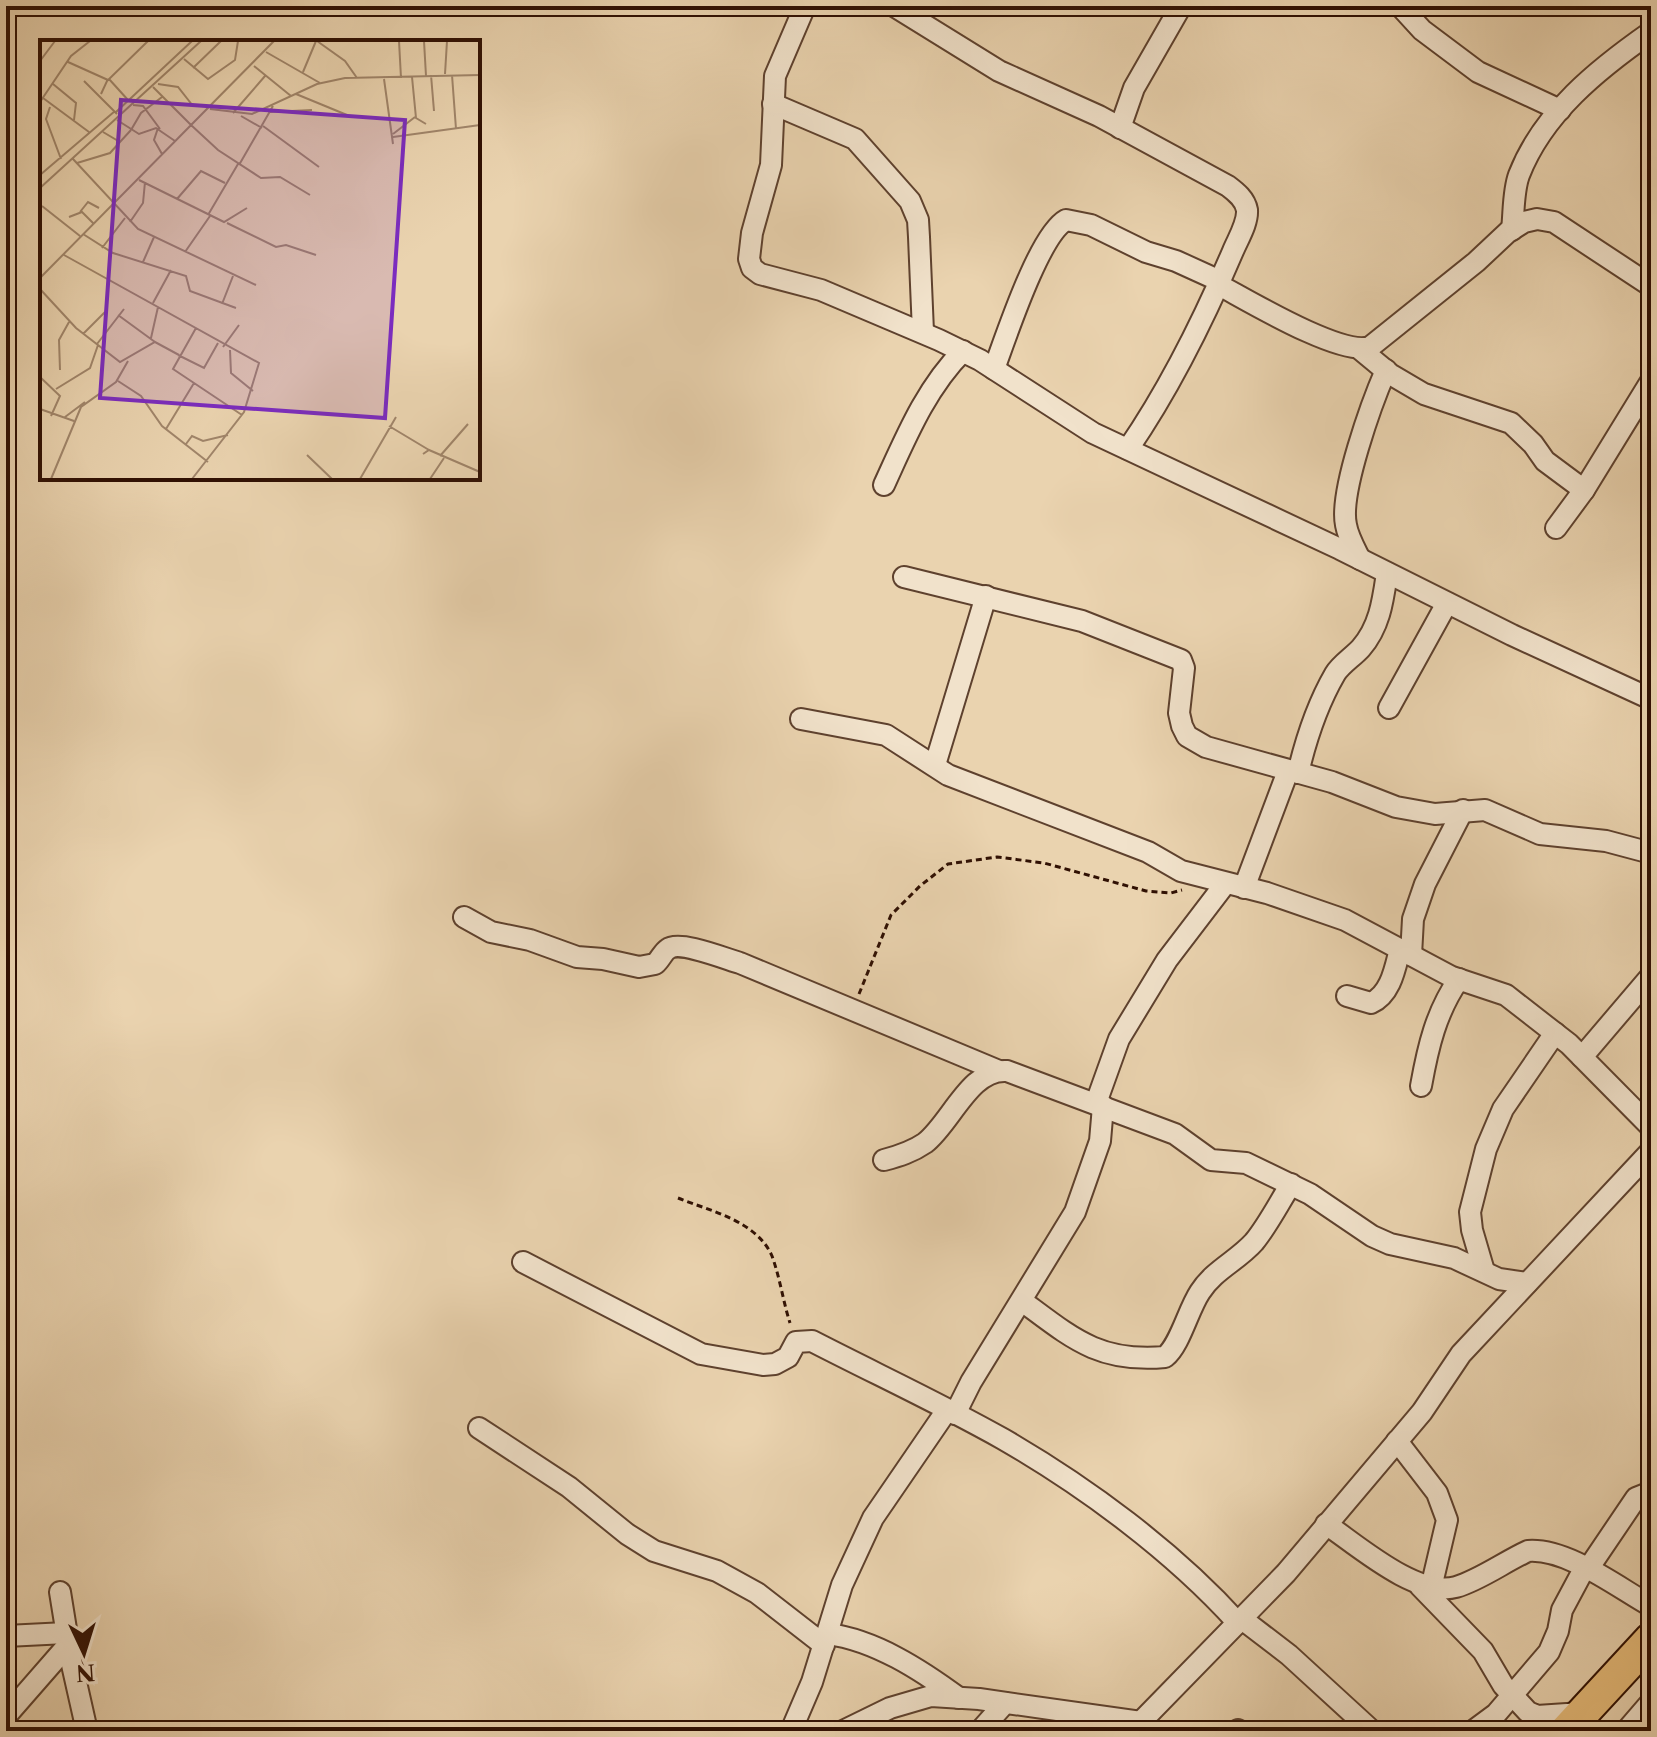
<svg xmlns="http://www.w3.org/2000/svg" width="1657" height="1737" viewBox="0 0 1657 1737" font-family="'Libre Caslon Text',serif">
  <rect width="100%" height="100%" fill="#ead3af"/>
  <filter id="stains"><feTurbulence type="fractalNoise" baseFrequency=".0025" numOctaves="4"/><feColorMatrix values="0 0 0 0 .2 0 0 0 0 .09 0 0 0 0 .02 0 0 0 .5 -.17"/></filter>
  <radialGradient id="worn" r=".72"><stop offset=".6" stop-color="#630" stop-opacity="0"/><stop offset="1" stop-color="#630" stop-opacity=".3"/></radialGradient>
  <g fill="none" stroke-linecap="round" stroke-linejoin="round">
    <defs>
      <g id="minor">
        <path d="M805,6L775,76L771,165L752,233L749,259L752,268L760,274L821,290L939,340L980,360L1093,433L1340,549L1512,635L1651,699"/>
        <path d="M894,6L999,71L1099,116L1228,186C1236,192 1245,199 1247,210C1248,223 1238,239 1233,251C1204,319 1170,388 1128,449"/>
        <path d="M1400,6L1422,30L1478,72L1560,110"/>
        <path d="M773,104L855,139L910,201L918,220L919,237L923,332"/>
        <path d="M1120,128L1134,88L1181,6"/>
        <path d="M1512,230C1514,213 1513,191 1519,175C1543,113 1598,69 1651,32"/>
        <path d="M1219,285C1249,301 1340,356 1370,347L1476,262L1508,232L1524,222L1537,219L1554,222L1651,286"/>
        <path d="M1361,350L1390,374L1424,394L1511,423L1533,444L1545,461L1584,490"/>
        <path d="M994,369C1006,337 1039,235 1066,220L1091,225L1146,252L1176,261L1220,281"/>
        <path d="M884,485C906,437 926,388 963,351"/>
        <path d="M1556,528L1584,490L1651,381"/>
        <path d="M1360,559C1355,549 1348,537 1346,525C1339,493 1372,402 1386,370"/>
        <path d="M904,577L1082,621L1181,660L1184,668L1179,713L1182,726L1187,736L1206,747L1332,782L1396,807L1435,814L1485,810L1540,834L1606,841L1651,853"/>
        <path d="M1389,708L1447,603"/>
        <path d="M801,719L886,735L948,775L1148,852L1181,871L1267,893L1345,920L1452,977L1506,995L1569,1044L1651,1127"/>
        <path d="M935,765L986,596"/>
        <path d="M1298,773C1306,739 1317,705 1335,674C1341,664 1353,657 1361,648C1380,626 1383,600 1387,573"/>
        <path d="M1244,888L1288,771"/>
        <path d="M464,917L491,932L530,940L577,957L603,959L639,967L655,964C660,960 663,952 668,949C679,940 726,959 740,963L999,1071"/>
        <path d="M1411,955L1413,919L1425,884L1463,810"/>
        <path d="M1347,996L1371,1003C1391,994 1395,968 1400,949"/>
        <path d="M1582,1057L1651,976"/>
        <path d="M1421,1086C1428,1047 1436,1012 1459,979"/>
        <path d="M1096,1103L1119,1039L1167,960L1225,884"/>
        <path d="M884,1160C899,1156 912,1152 925,1143C951,1123 970,1068 1007,1071L1175,1134L1211,1160L1246,1163L1310,1194L1372,1236L1390,1244L1454,1258L1499,1279L1527,1283"/>
        <path d="M523,1262L701,1354L763,1365L775,1364L788,1357L796,1342L812,1341C876,1374 941,1404 1003,1439C1086,1487 1173,1551 1238,1623"/>
        <path d="M1484,1271L1472,1230L1470,1212L1486,1149L1503,1109L1555,1033"/>
        <path d="M1022,1301C1072,1338 1099,1363 1165,1357C1180,1345 1188,1310 1200,1292C1214,1270 1237,1261 1254,1242C1268,1225 1279,1203 1291,1184"/>
        <path d="M955,1414L971,1382L1075,1212L1100,1141L1103,1106"/>
        <path d="M479,1428L569,1487L627,1534L654,1551L717,1571L757,1593L824,1645"/>
        <path d="M1397,1441L1437,1493L1447,1520L1431,1588"/>
        <path d="M1326,1524C1357,1545 1417,1598 1456,1587C1480,1580 1504,1562 1528,1551C1567,1548 1617,1587 1651,1606"/>
        <path d="M1588,1569L1636,1498L1651,1492"/>
        <path d="M1420,1586L1483,1651L1503,1685L1528,1712L1537,1716L1582,1713"/>
        <path d="M60,1592L71,1660L87,1731"/>
        <path d="M1242,1619L1289,1655L1372,1731"/>
        <path d="M828,1634C875,1640 921,1670 959,1698"/>
        <path d="M6,1636L66,1633"/>
        <path d="M6,1716L68,1645"/>
        <path d="M1238,1730L1239,1731"/>
        <path d="M791,1731L812,1682L842,1585L873,1518L947,1410"/>
        <path d="M843,1731L890,1708L931,1696L979,1699L1141,1722"/>
        <path d="M980,1731L1005,1703"/>
        <path d="M1132,1731L1286,1573L1422,1412L1461,1354L1651,1151"/>
        <path d="M1473,1731L1496,1714L1549,1652L1558,1631L1562,1610L1585,1567"/>
        <path d="M1626,1731L1651,1702"/>
      </g>
      <path id="trunk" d="M1566,1731L1651,1639"/>
    </defs>
    <use href="#minor" stroke="#5e412e" stroke-width="24"/>
    <use href="#trunk" stroke="#301003" stroke-width="36"/>
    <g stroke="#301003" stroke-width="3" stroke-dasharray="6 4" stroke-linecap="butt">
      <path d="M859,994L891,915L920,886L948,864L997,857L1044,863L1146,891L1171,893L1182,890"/>
      <path d="M678,1198C710,1211 757,1221 772,1256C780,1278 783,1301 790,1323"/>
    </g>
    <use href="#minor" stroke="#f1e2cb" stroke-width="20"/>
    <use href="#trunk" stroke="#e5ba78" stroke-width="32"/>
  </g>
  <g transform="translate(40 40)">
    <rect width="440" height="440" fill="#ead3af"/>
    <path fill="none" stroke="#a0856a" stroke-width="2" d="M277,1L305,21L317,38M359,1L361,38M384,1L386,36M226,12L280,43M144,19L168,39L195,20L198,1M0,21L15,1M28,22L68,40M214,26L251,56M153,28L181,1M263,32L276,1M405,34L407,1M391,35L394,71M412,35L416,89M372,37L376,78L386,84M69,39L88,60M344,39L353,104M44,41L77,74M13,44L36,63L34,80M118,44L138,47L153,66M113,47L151,85M61,54L67,41L108,1M256,54L307,75M3,58L49,92M0,62L31,16L50,1M93,65L103,66L120,89M10,67L6,79L21,119M170,69L212,74L277,44L305,38L440,35M76,72L152,1M230,72L272,70M193,73L225,36M201,76L222,88M77,80L99,94L116,88L135,101M151,85L178,110L221,138L240,137L270,155M223,86L279,127M118,88L114,100L122,114M91,90L101,73L122,57M63,92L80,102L91,90M353,94L375,77M353,97L440,85M33,119L98,189L216,245M37,123L70,113L80,102M199,125L233,66M0,135L75,71M99,140L184,182L207,168M0,148L161,1M137,159L161,131L185,143M2,166L40,196M40,172L48,162L59,168M168,175L198,124M29,177L42,172L53,183M90,182L103,163L105,142M187,183L236,207L246,205L276,215M43,194L73,213L146,236L150,251L196,268M62,208L85,178M145,212L170,176M24,215L219,323L204,372L152,439M103,222L114,197M0,238L234,1M0,249L36,288L80,322L115,302L139,315M113,263L131,230M182,264L193,236M78,275L115,302M156,288L133,329L202,375M43,294L65,272M111,298L118,267M57,304L84,269M183,307L199,285M190,310L191,333L213,351M138,315L164,328L178,303M20,330L19,300L29,282M0,337L20,356L11,376M78,341L101,356L122,386L168,422M16,349L50,328L58,305M0,369L34,381M25,377L45,362M349,386L389,410M126,389L154,343M146,404L152,396L163,401L188,395M383,414L389,410L440,432M267,415L292,439M400,416L428,384M11,439L41,367L76,342L88,321M320,439L356,377M390,439L404,418"/>
    <path fill="#7b2cbf" fill-opacity="0.15" stroke="#7b2cbf" stroke-width="4" d="M81,60L365,80L345,378L60,358Z"/>
    <rect width="440" height="440" fill="none" stroke="#301003" stroke-width="4"/>
  </g>
  <rect width="1657" height="1737" fill="none" stroke="#ead3af" stroke-width="32"/>
  <rect x="8" y="8" width="1641" height="1721" fill="none" stroke="#301003" stroke-width="4"/>
  <rect x="16" y="16" width="1625" height="1705" fill="none" stroke="#301003" stroke-width="2"/>
  <g transform="translate(84 1653) rotate(176)" stroke="#f1e2cb" stroke-width="6" paint-order="stroke">
  <path d="M0-6L14 30L0 20L-14 30Z" fill="#301003"/>
  <text y="-12" font-size="22" font-weight="bold" text-anchor="middle" fill="#301003">N</text>
  </g>
  <rect width="100%" height="100%" filter="url(#stains)"/>
  <rect width="100%" height="100%" fill="url(#worn)"/>
</svg>
